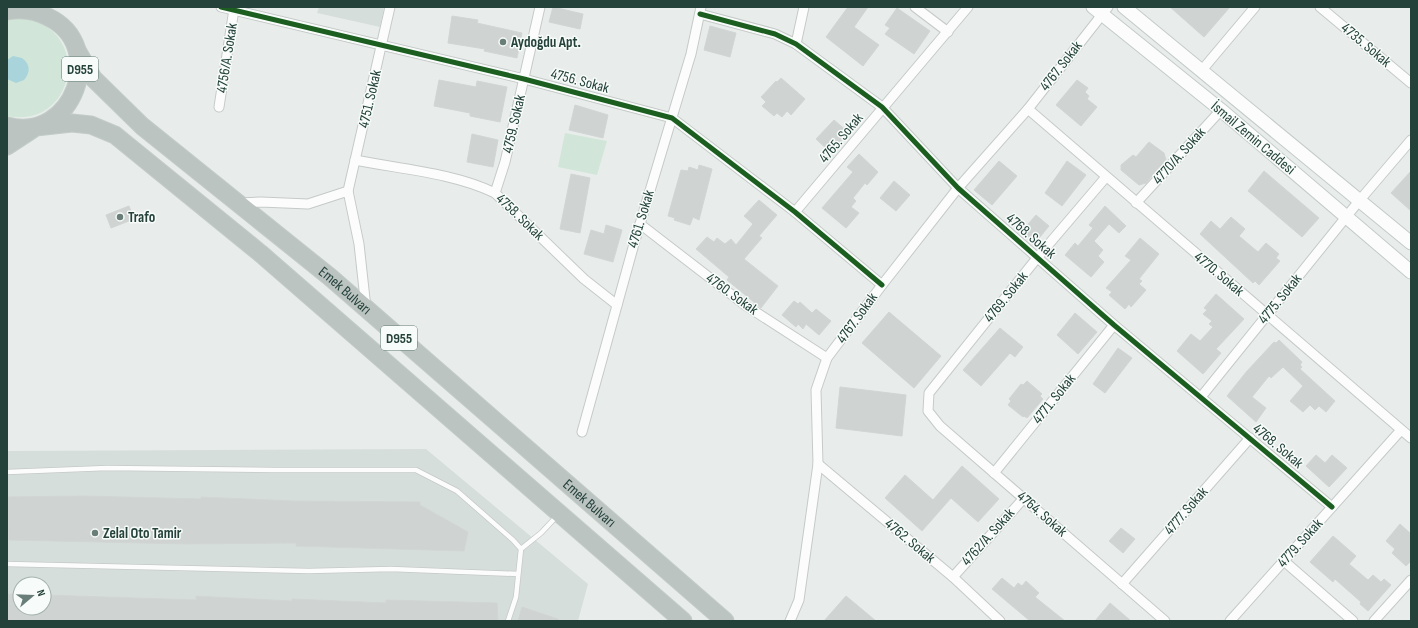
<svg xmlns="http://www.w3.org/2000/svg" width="1418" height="628" viewBox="0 0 1418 628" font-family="'Sofia Sans Condensed',sans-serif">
  <rect width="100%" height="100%" fill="#e8edeb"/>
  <g fill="#d6dedb" fill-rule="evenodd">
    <path d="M319,7H384L380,27L317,13Z"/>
    <path d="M426,449L588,584L578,621H7V451ZM20,584H44V608H20Z"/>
  </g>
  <g fill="#d1e6d8">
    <path d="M23,17C34,20 43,23 51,30C79,53 71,101 38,114C28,118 17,118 7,116V18Z"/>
    <path d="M565,133L607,141L597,175L558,167Z"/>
  </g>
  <path fill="#a9d4db" d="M13,56L22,58C30,64 31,72 24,80L16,83L7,79V60Z"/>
  <g fill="#cfd4d2" stroke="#d1d6d4">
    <path d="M553,7L583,14L580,29L549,22Z"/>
    <path d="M848,7H868L854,27L879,45L863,66L826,37Z"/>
    <path d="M1170,7H1230L1204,37Z"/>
    <path d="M897,8L930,31L914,54L885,34L890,28L885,25Z"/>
    <path d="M452,16L478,20L477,23L522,33L517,58L484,51L485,49L448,43Z"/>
    <path d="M710,26L736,33L730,57L704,50Z"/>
    <path d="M781,78L805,99L791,115L787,111L782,117L777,113L774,116L762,106L766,102L761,97L776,81L777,82Z"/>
    <path d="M439,80L476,87L477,81L507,87L500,122L470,116V113L434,106Z"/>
    <path d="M1077,80L1088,88L1085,92L1089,96L1087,99L1097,107L1081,126L1056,105Z"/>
    <path d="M575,105L608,115L603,138L569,130Z"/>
    <path d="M834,120L849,133L831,153L816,139Z"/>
    <path d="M472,134L498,140L493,167L467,162Z"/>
    <path d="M1149,142L1164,153L1166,160L1146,183L1139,185L1121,170V165L1133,155L1136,157Z"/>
    <path d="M859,154L878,172L867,185L865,183L853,198L856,201L851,207L859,213L846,228L822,208L853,172L847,167Z"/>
    <path d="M999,161L1017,176L992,205L974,190Z"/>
    <path d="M1067,161L1086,175L1062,206L1045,193Z"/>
    <path d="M699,165L712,169L699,220L693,217L690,225L674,220L675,218L668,216L681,170L688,171L689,167L698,170Z"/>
    <path d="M1264,171L1319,218L1302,237L1248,191Z"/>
    <path d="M1411,171V211L1391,193Z"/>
    <path d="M571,174L590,178L580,233L560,229Z"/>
    <path d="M894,181L910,195L896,211L880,198Z"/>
    <path d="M759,200L777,215L759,236L762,238L744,259L778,286L761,308L727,280L729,277L696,249L707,237L714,242L717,238L725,244L731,239L736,245L753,224L744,216Z"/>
    <path d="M129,206L134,219L111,228L106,215Z"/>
    <path d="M1105,206L1126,226L1119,233L1109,224L1094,241L1103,250L1098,256L1104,262L1091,277L1065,255L1075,243L1078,246L1093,228L1089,225Z"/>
    <path d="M1036,215L1049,226L1035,243L1022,231Z"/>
    <path d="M1231,217L1245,229L1239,236L1258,252L1266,243L1279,254L1276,258L1280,261L1259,285L1255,281L1253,283L1200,234L1211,221L1220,229Z"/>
    <path d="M606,225L622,230L613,262L584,254L591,230L604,234Z"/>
    <path d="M1140,238L1159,254L1139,279L1142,281L1139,284L1146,290L1131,307L1129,304L1125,309L1109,295L1112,292L1106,288L1131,260L1125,256Z"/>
    <path d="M1216,294L1244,319L1216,349L1221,353L1203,374L1177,351L1191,334L1200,341L1213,327L1209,324L1212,321L1203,314L1207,310L1204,308Z"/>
    <path d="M794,301L798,304L800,302L812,313L816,309L831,321L819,335L806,324L803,329L798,324L796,327L782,315Z"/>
    <path d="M889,312L941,356L914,388L862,343Z"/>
    <path d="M1075,313L1097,332L1078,354L1057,335Z"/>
    <path d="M1000,328L1023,347L1015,357L1010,353L981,386L963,370Z"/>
    <path d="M1279,340L1302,362L1300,365L1302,367L1300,369L1335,401L1326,412L1319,406L1315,410L1310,405L1303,412L1290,401L1303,386L1283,367L1271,378L1269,376L1252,397L1266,408L1256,422L1227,396L1247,371L1274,342L1276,343Z"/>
    <path d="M1118,348L1132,358L1105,393L1093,384Z"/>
    <path d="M1027,381L1042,394L1040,396L1043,399L1027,418L1024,416L1023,417L1008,405L1011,401L1009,399L1021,384L1023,385Z"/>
    <path d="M840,387L906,395L902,436L836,428Z"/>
    <path d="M1316,455L1325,463L1332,455L1347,468L1329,487L1306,466Z"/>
    <path d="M962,466L999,499L978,522L951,498L922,531L885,498L905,475L933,500Z"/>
    <path d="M85,496L201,499V497L296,501L420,502V505L468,532L464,551L296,546V543L189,544L9,540L7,497Z"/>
    <path d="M1400,524L1411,534V561L1406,566L1392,553L1395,549L1386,541Z"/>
    <path d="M1121,528L1135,539L1123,553L1109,541Z"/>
    <path d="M1333,536L1356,556L1349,564L1368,580L1373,575L1381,582L1384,579L1391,585L1368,611L1360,604L1361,602L1335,579L1333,582L1310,562Z"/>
    <path d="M1002,578L1014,588L1018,583L1022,586L1026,581L1039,593L1035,597L1065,621H1030L992,589Z"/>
    <path d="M7,594H20V608H44V595L196,600V596L292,601V599L386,603V600L497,603L498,621H7Z"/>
    <path d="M846,596L876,621H824Z"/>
    <path d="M1110,603L1131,621H1095Z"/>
    <path d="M522,607L558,619V621H518Z"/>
  </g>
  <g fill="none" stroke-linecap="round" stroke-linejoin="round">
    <defs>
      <g id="lane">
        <path d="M7,472L107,468L274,470H416L457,491L513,540L521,549L516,597L508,621"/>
        <path d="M521,549L541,533L557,516"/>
        <path d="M7,564L309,571L391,569L518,574"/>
      </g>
      <g id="street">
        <path d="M221,7L524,79L672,118L795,212L882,285"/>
        <path d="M915,7L948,32"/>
        <path d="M1320,7L1411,83"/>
        <path d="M700,14L775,34L796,44L882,107L958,188L1114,325L1332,507"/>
        <path d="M796,44L804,7"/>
        <path d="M1202,70L1255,7"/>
        <path d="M219,107L234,9"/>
        <path d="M1028,109L1411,438"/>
        <path d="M355,160C400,169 454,173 495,193L584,279L617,305"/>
        <path d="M1106,177L1037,258L929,393L928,411L940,426L1165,621"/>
        <path d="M348,191L390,7"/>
        <path d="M495,193L505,162L540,7"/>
        <path d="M239,203L261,202L308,204L348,191L359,244L366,308"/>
        <path d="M1136,203L1221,110"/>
        <path d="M795,212L968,7"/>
        <path d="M640,224L745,305L827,358"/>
        <path d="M1201,397L1359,201L1411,140"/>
        <path d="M582,432L634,244L691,54L701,7"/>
        <path d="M818,464L953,577L1000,621"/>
        <path d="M994,473L1114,325"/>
        <path d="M1284,561L1353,621"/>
        <path d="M953,577L1024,498"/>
        <path d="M1122,584L1250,438"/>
        <path d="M790,621L799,600L818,464L816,390L827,358L882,285L958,188L1028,109L1108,7"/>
        <path d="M1230,621L1401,430"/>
        <path d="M1374,621L1411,580"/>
      </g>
      <g id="secondary">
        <path d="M1093,7L1221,110L1411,272"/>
        <path d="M1124,7L1411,243"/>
      </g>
      <g id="highway">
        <path d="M7,11C22,8 35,10 48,17C109,46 73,144 7,126"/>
        <path id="s1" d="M78,52L93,78L142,126L330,277L725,621"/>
        <path d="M7,146L36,127L72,123L91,125L115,135L260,253L683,621"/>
      </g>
    </defs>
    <use href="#lane" stroke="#c5cac8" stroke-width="6"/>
    <use href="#street" stroke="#c5cac8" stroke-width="11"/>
    <use href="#secondary" stroke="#c3cbc8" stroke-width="15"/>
    <use href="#highway" stroke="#c3ccc9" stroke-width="19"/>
    <use href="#lane" stroke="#fcfcfc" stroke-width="4.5"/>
    <use href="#street" stroke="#fcfcfc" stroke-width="9"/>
    <use href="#secondary" stroke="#fcfcfc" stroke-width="13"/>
    <use href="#highway" stroke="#bcc4c2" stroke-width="17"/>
    <defs>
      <g id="cycleway">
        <path d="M221,7L524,79L672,118L795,212L882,285"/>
        <path d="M700,14L775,34L796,44L882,107L958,188L1114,325L1332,507"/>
      </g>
    </defs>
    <use href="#cycleway" stroke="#f7fbf9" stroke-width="8"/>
    <use href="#cycleway" stroke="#1b5e20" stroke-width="5"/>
  </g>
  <g fill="#697e78" stroke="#f7fbf9" stroke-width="1.5">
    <circle cx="503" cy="42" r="4"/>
    <circle cx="120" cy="217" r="4"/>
    <circle cx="95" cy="533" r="4"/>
  </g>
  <g text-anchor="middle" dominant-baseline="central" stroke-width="3" stroke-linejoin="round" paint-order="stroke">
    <g fill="#f7fbf9" stroke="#637a73" stroke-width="1">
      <rect x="62" y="57" width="36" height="24" rx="3"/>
      <rect x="381" y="326" width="36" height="24" rx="3"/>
    </g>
    <g font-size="14" font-weight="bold" fill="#24423a">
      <text x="80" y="69">D955</text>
      <text x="399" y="338">D955</text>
    </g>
    <g font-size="15" font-weight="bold" fill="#24423a" stroke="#f7fbf9" text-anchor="start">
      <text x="511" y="42">Aydoğdu Apt.</text>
      <text x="128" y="217">Trafo</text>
      <text x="103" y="533">Zelal Oto Tamir</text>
    </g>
    <g font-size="15" fill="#24423a" stroke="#f7fbf9">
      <text transform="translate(1366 45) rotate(40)">4735. Sokak</text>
      <text transform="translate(227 58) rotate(-81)">4756/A. Sokak</text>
      <text transform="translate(1061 66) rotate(-52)">4767. Sokak</text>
      <text transform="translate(580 81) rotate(15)">4756. Sokak</text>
      <text transform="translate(370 99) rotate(-77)">4751. Sokak</text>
      <text transform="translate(514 124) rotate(-77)">4759. Sokak</text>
      <text transform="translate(841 138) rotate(-50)">4765. Sokak</text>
      <text transform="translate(1253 138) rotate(40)">İsmail Zemin Caddesi</text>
      <text transform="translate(1179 156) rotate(-48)">4770/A. Sokak</text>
      <text transform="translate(520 217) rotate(44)">4758. Sokak</text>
      <text transform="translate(641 219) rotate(-73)">4761. Sokak</text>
      <text transform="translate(1031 236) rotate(41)">4768. Sokak</text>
      <text transform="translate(1219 274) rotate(40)">4770. Sokak</text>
      <text stroke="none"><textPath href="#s1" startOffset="360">Emek Bulvarı</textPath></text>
      <text transform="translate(732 294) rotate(36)">4760. Sokak</text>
      <text transform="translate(1006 297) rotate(-51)">4769. Sokak</text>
      <text transform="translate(1280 299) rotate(-51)">4775. Sokak</text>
      <text transform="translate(857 318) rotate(-54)">4767. Sokak</text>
      <text transform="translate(1054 399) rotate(-51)">4771. Sokak</text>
      <text transform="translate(1278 446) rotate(40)">4768. Sokak</text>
      <text stroke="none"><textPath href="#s1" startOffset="684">Emek Bulvarı</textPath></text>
      <text transform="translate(1186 511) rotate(-49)">4777. Sokak</text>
      <text transform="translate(1042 514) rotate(41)">4764. Sokak</text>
      <text transform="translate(988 537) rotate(-48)">4762/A. Sokak</text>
      <text transform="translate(910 541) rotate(40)">4762. Sokak</text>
      <text transform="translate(1300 543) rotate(-48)">4779. Sokak</text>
    </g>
  </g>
  <rect width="1418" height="628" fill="none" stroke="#24423a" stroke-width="16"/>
  <g transform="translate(32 596) rotate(71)"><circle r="19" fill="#f7fbf9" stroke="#a3b1ad"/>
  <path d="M0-3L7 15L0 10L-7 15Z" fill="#697e78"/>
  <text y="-6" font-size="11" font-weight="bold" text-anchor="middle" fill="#24423a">N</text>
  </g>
</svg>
